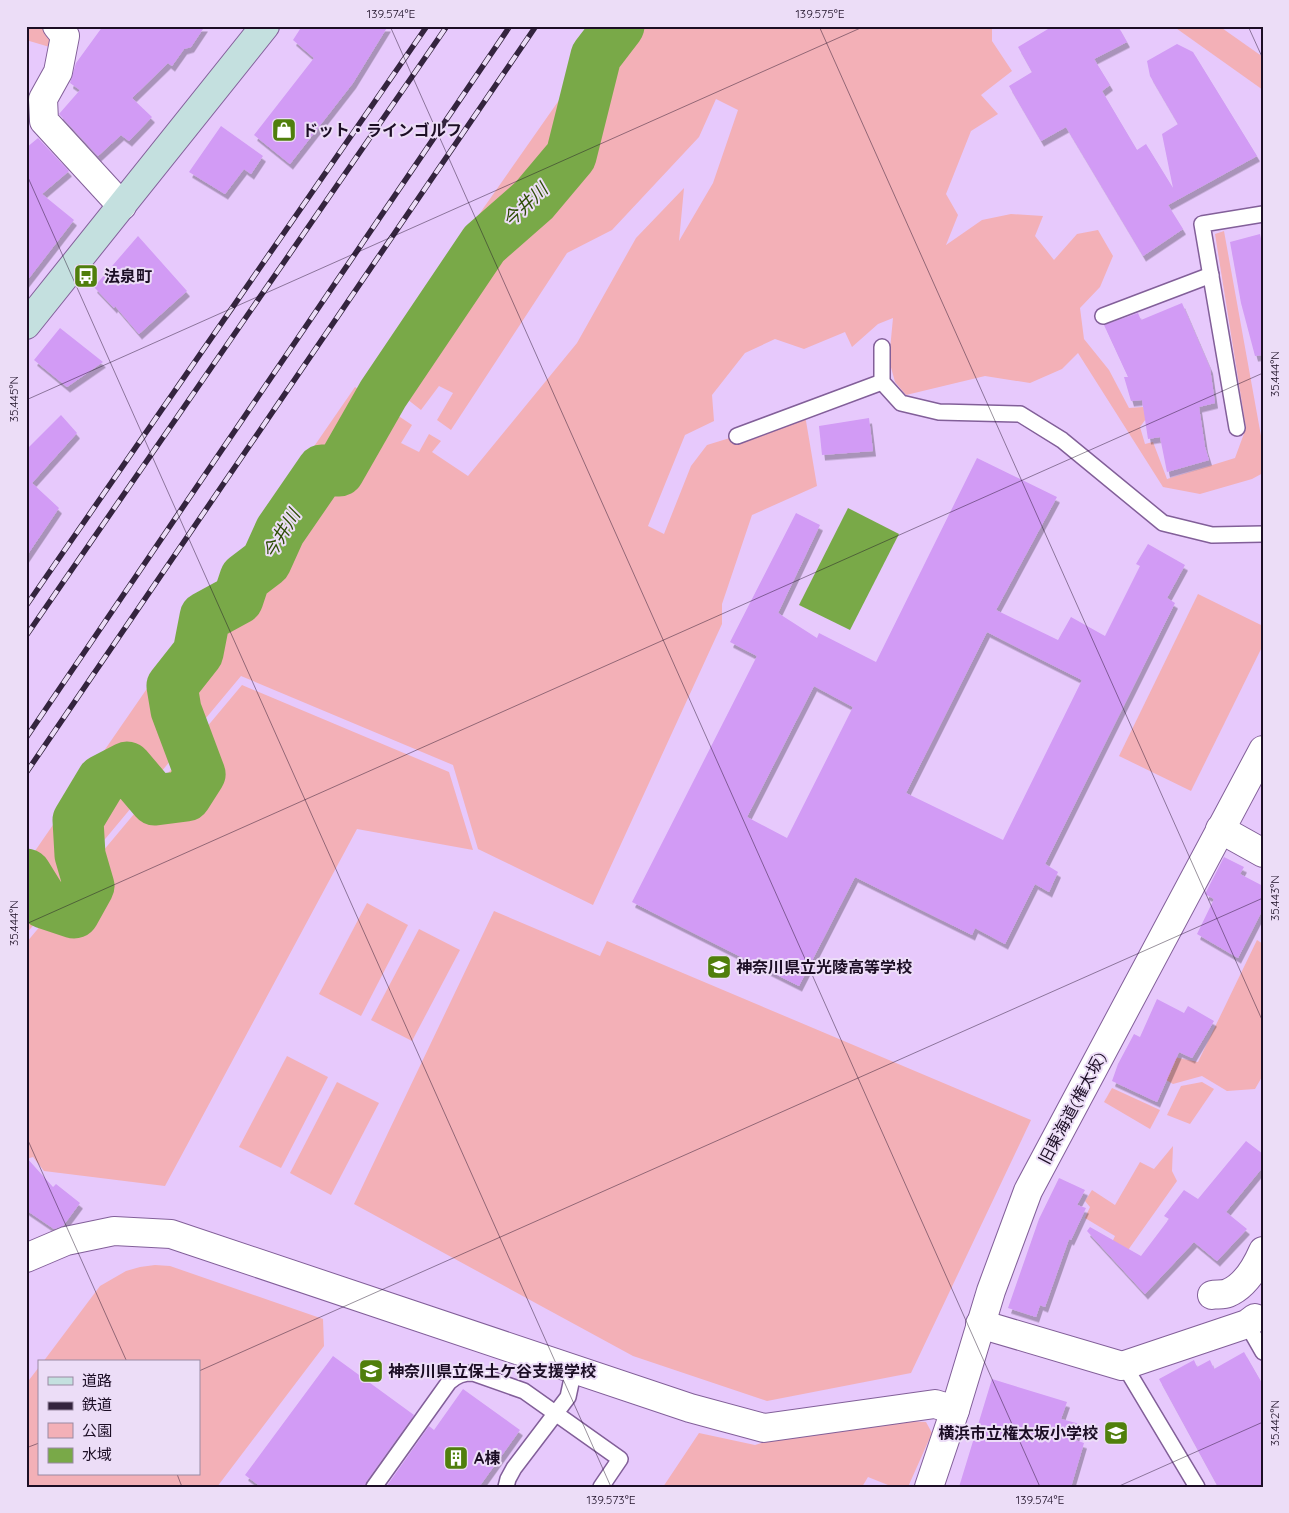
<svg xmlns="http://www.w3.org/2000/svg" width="1289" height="1513" viewBox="0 0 1289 1513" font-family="Quicksand,'Noto Sans JP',sans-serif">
  <defs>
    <filter id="shadow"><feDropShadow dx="3" dy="5.5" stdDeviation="0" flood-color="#0004"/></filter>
  </defs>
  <rect width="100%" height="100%" fill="#e7c9fc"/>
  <g fill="#f3b0b7">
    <path d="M26,26H45L52,36L53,48L26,40Z"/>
    <path d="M611,26H992V41L1012,71L981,95L998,114L971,131L946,194L958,215L946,245L982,220L1011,214L1043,216L1035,236L1054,260L1077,234L1098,230L1113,256L1100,287L1080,308L1084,339L1109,370L1129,408L1143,407L1148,416L1140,427L1145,444L1153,442L1167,479L1235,458L1246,428L1215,234L1224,231L1263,447V473L1252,479L1200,494L1163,487L1078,353L1062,369L1030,383L985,376L906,395L895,382L889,360L893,318L878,324L852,347L845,332L804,349L775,339L745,353L712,395L714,421L685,435L648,526L664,534L691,466L707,445L805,415L817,486L752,515L722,604V624L593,905L478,849L453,765L241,676L26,934V864L355,387L412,425L401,443L419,452L429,434L441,441L432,452L468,476L577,343L636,238L684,188L679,241L713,183L738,110L716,99L699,137L612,230L567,253L451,430L437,420L453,393L439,386L421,410L370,370Z"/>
    <path d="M1173,26H1219L1263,57V90Z"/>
    <path d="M1198,594L1263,626V645L1191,791L1119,756Z"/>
    <path d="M242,685L449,772L473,850L357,829L165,1186L44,1171L33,1157L26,1159V943Z"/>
    <path d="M367,903L408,925L361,1016L319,994Z"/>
    <path d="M494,911L600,956L607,941L1031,1120L911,1373L767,1401L633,1356L354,1204Z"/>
    <path d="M419,929L460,950L412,1041L371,1020Z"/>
    <path d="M1257,940L1263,944V1075L1255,1089L1227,1091L1202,1076L1173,1084L1161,1077L1169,1056L1198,1062Z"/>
    <path d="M287,1056L328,1077L281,1168L239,1147Z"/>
    <path d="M337,1082L379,1103L331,1195L290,1173Z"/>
    <path d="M1202,1082L1214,1089L1190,1124L1167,1115L1181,1086Z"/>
    <path d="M1112,1088L1160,1110L1150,1129L1104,1102Z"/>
    <path d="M1173,1146L1172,1171L1177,1181L1121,1260L1108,1251L1115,1236L1085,1218L1090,1207L1085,1201L1092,1190L1115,1205L1140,1162L1154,1169Z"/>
    <path d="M155,1265L170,1266L323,1319L324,1346L217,1487H26V1384L39,1367V1474H199V1362H43L100,1286L126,1271L140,1267Z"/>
    <path d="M871,1419L926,1422L932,1433L908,1487H893L868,1477L862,1487H848L845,1485L831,1487H663L699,1433L755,1445L771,1440Z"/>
  </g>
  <path fill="#79a948" d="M848,508L899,534L850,630L799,605Z"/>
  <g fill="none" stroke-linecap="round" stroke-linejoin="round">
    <path stroke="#79a948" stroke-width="9" d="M26,900L36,889"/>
    <path stroke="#79a948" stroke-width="51" d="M26,874L44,903L74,913L89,886L80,855L78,820L102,780L127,767L155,800L186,796L200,774L176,710L172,686L198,653L205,617L238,599L245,578L266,562L280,531L322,470L339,471L383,394L484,244L534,200L571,156L596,56L619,26"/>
  </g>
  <g fill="#d29bf5" fill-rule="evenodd" filter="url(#shadow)">
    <path d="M103,26H205L191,47L184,49L172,66L168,63L132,98L152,117L129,141L121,135L98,156L59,114L80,90L70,83L76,63Z"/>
    <path d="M302,26H388L353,83L290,164L254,135L314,58L293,40Z"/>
    <path d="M1053,26H1118L1127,42L1094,59L1110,85L1102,91L1137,150L1146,144L1173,188L1162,134L1178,124L1150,76L1147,61L1177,44L1193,52L1257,156L1168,205L1183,229L1143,256L1066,127L1041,141L1009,86L1032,72L1018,47Z"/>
    <path d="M221,126L263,156L251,174L244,169L225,194L189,172Z"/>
    <path d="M38,138L69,171L42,194L74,220L26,282V148Z"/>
    <path d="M1260,234L1263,248V355L1255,356L1241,303L1230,242Z"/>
    <path d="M138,236L187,291L139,334L115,306L114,308L94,287Z"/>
    <path d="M1182,303L1210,368L1215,403L1199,407L1205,447L1209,460L1167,472L1160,437L1148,439L1142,400L1131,401L1124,377H1128L1104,325L1138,313L1141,320Z"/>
    <path d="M60,328L103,362L67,387L34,360Z"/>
    <path d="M61,415L77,433L32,483L59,508L26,557V450Z"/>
    <path d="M869,418L873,451L822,455L819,426Z"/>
    <path d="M977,458L1057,497L996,610L1058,640L1071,617L1105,636L1140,566L1136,564L1148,544L1185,565L1167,598L1175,603L1045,864L1058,872L1049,892L1035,884L1005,944L975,928L972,935L855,877L799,986L632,902L757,656L730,642L796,513L820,525L778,613L817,638L819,633L876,662ZM987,632L1082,680L1003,840L906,793ZM814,686L853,707L787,838L747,817Z"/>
    <path d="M1224,857L1244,867L1240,874L1263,886V909L1238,958L1197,934L1214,899L1205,894Z"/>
    <path d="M1157,999L1184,1013L1188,1006L1214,1021L1192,1058L1179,1052L1157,1102L1112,1081L1118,1064L1134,1034L1140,1037Z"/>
    <path d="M1246,1141L1263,1154V1167L1226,1212L1247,1229L1217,1261L1194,1242L1145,1294L1087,1231L1090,1227L1141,1256L1169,1219L1164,1216L1184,1190L1198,1199Z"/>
    <path d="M26,1157L53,1187L56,1184L80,1203L63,1226L54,1229L26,1210Z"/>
    <path d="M1059,1178L1085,1190L1077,1205L1086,1208L1071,1240L1069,1239L1045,1307L1040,1305L1036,1317L1008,1308L1039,1219Z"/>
    <path d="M1244,1352L1263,1385V1487H1218L1159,1379L1194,1360L1197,1367L1210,1360L1214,1369Z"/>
    <path d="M333,1356L414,1415L366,1482L365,1487H261L245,1475Z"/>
    <path d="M992,1379L1067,1402L1061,1419L1080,1424L1075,1440L1084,1443L1071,1487H959Z"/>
    <path d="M463,1389L520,1430L479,1487H386L429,1426L434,1430Z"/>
  </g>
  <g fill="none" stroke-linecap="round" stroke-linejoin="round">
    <defs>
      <g id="lane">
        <path d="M1103,316L1211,275"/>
        <path d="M882,347V382L901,403L939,412L1020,414L1062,440L1163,523L1212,535L1263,534"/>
        <path d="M1237,428L1202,224L1263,214"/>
        <path d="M737,436L882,382"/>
        <path d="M1247,1324L1263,1352"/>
        <path d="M1124,1365L1197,1487"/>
        <path d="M374,1487L449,1382C457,1375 463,1373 473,1373L524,1391L620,1459L601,1487"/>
        <path d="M506,1487L508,1479L514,1468L568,1397L574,1369"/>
      </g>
      <g id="street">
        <path d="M57,26L65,36L58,72L43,99L44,121L122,206"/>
        <path d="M1220,829L1263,853"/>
        <path d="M26,1258L66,1241L114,1231L171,1234L690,1408L764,1428L935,1404L955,1410"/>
        <path d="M1212,1295C1216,1294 1223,1295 1228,1293C1245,1286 1256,1267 1263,1251"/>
        <path d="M980,1324L1122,1366L1247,1324L1255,1318"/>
        <path d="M929,1487L955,1410L991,1291L1028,1191L1263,750"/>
      </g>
      <path id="secondary" d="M26,325L265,26"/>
    </defs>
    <use href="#lane" stroke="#825f99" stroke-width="18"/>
    <use href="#street" stroke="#825f99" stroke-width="30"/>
    <use href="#secondary" stroke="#825f99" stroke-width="30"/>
    <use href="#lane" stroke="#fff" stroke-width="15"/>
    <use href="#street" stroke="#fff" stroke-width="28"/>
    <use href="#secondary" stroke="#c4e0df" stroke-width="28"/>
    <defs>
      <g id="rail">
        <path d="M26,606L427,26"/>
        <path d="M26,636L447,26"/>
        <path d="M26,738L510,26"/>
        <path d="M26,773L536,26"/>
      </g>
    </defs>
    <use href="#rail" stroke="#34243e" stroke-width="5.5"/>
    <use href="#rail" stroke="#ecddf7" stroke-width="4" stroke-dasharray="11" stroke-linecap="butt"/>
  </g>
  <path fill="none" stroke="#1c0e25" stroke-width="1" stroke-opacity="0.45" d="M390,26L1040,1487M819,26L1263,1022M1248,26L1263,59M26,173L611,1487M26,400L865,26M26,924L1263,373M26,1136L127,1362M199,1371L1263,898M26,1448L39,1443M177,1474L182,1487M1117,1487L1263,1422"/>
  <defs>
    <symbol id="shop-square" viewBox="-11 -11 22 22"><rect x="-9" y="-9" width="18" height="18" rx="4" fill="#507f0c" stroke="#ecddf7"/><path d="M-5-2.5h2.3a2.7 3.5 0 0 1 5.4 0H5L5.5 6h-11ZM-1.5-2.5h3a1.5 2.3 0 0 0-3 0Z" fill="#fff"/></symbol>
    <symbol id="bus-square" viewBox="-11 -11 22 22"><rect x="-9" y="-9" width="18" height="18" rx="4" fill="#507f0c" stroke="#ecddf7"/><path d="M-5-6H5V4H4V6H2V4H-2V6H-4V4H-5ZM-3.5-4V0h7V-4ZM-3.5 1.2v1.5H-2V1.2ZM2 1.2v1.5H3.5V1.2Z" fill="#fff"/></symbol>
    <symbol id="school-square" viewBox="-11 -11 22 22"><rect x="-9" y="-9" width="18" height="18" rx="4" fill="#507f0c" stroke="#ecddf7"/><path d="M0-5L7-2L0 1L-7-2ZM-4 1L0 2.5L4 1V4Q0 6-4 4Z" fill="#fff"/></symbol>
    <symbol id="building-square" viewBox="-11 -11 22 22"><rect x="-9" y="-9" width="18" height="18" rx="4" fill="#507f0c" stroke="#ecddf7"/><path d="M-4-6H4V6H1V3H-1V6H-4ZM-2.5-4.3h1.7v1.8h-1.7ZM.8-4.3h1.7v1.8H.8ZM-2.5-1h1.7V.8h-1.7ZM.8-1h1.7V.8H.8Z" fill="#fff"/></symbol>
  </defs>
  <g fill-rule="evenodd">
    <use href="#shop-square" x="270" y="116" width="28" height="28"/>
    <use href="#bus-square" x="72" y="262" width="28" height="28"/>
    <use href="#school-square" x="705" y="953" width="28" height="28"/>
    <use href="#school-square" x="357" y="1357" width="28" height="28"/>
    <use href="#school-square" x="1102" y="1419" width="28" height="28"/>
    <use href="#building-square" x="442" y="1444" width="28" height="28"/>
  </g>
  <g text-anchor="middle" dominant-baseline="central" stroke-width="4" stroke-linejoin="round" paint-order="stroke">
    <g font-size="16" font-weight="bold" fill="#1c0e25" stroke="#ecddf7" text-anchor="start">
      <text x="302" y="130">ドット・ラインゴルフ</text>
      <text x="104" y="276">法泉町</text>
      <text x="736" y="967">神奈川県立光陵高等学校</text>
      <text x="388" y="1371">神奈川県立保土ケ谷支援学校</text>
      <text x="1098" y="1433" text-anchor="end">横浜市立権太坂小学校</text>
      <text x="474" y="1458">A棟</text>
    </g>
    <g font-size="16" fill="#1c0e25" stroke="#ecddf7">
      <text transform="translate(1072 1108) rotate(-62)">旧東海道(権太坂)</text>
    </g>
    <g font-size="18" font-style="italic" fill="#2d4c04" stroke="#ecddf7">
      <text transform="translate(525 205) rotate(-44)">今井川</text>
      <text transform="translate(281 534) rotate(-59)">今井川</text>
    </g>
  </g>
  <rect width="1289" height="1513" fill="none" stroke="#ecddf7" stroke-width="55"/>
  <rect x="38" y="1360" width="162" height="115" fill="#ecddf7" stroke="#998aa3"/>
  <rect x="48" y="1377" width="25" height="8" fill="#c4e0df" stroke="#998aa3"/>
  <text x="82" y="1386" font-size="15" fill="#1c0e25">道路</text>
  <rect x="48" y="1402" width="25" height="8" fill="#34243e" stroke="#998aa3"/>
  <text x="82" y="1410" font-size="15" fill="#1c0e25">鉄道</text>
  <rect x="48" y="1423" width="25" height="15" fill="#f3b0b7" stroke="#998aa3"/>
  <text x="82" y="1436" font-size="15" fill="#1c0e25">公園</text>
  <rect x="48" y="1448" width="25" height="15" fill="#79a948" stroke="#998aa3"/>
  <text x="82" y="1460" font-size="15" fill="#1c0e25">水域</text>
  <rect x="28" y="28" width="1234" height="1458" fill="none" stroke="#1c0e25" stroke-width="2"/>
  <g font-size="12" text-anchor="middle" fill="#1c0e25">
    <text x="391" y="18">139.574°E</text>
    <text x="820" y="18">139.575°E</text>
    <text transform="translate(1275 374) rotate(-90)" y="4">35.444°N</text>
    <text transform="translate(14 399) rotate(-90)" y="4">35.445°N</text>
    <text transform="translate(1275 898) rotate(-90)" y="4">35.443°N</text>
    <text transform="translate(14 923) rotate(-90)" y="4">35.444°N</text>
    <text transform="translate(1275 1423) rotate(-90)" y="4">35.442°N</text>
    <text x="611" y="1504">139.573°E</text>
    <text x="1040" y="1504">139.574°E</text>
  </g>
</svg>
